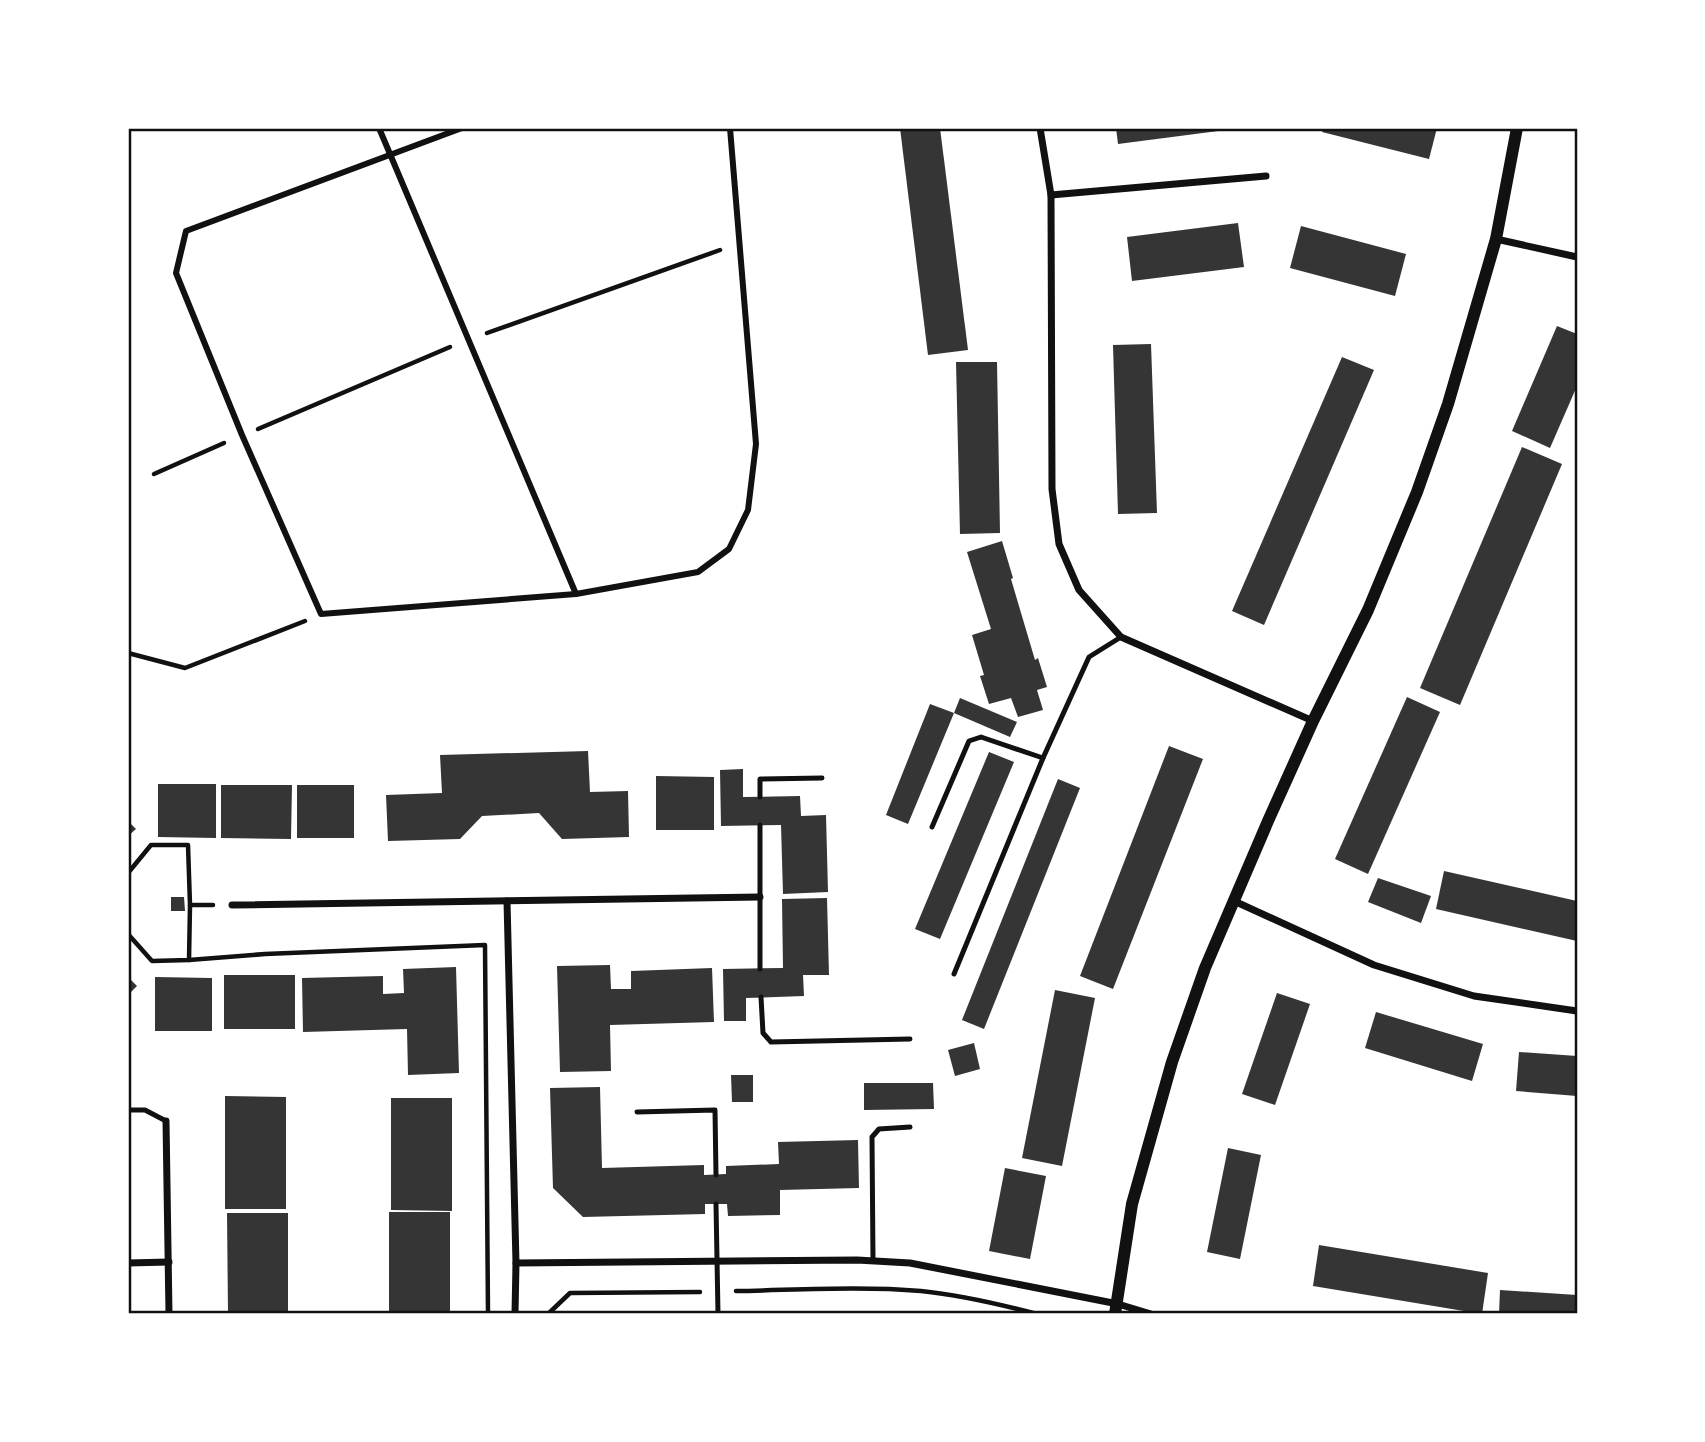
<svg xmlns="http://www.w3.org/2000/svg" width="1705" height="1442" viewBox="0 0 1705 1442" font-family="Arial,sans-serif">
  <rect width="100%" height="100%" fill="#fff"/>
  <g fill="#353535">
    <path d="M900,128H940L968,350L928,355Z"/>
    <path d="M1116,128H1225L1226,130L1118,144Z"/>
    <path d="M1324,128H1437L1429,159L1322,132Z"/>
    <path d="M1238,223L1244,267L1132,281L1127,237Z"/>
    <path d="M1301,226L1406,254L1395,296L1290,268Z"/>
    <path d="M1557,326L1577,334V386L1550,448L1512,431Z"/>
    <path d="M1151,344L1157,513L1118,514L1113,345Z"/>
    <path d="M1342,357L1374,370L1264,625L1232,611Z"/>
    <path d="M956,362H997L1000,533L960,534Z"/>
    <path d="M1522,447L1562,464L1460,705L1420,688Z"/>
    <path d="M1002,541L1013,578L1011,579L1035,660L1038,658L1047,687L1037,690L1043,710L1018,717L1011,698L989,704L980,676L984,675L972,635L991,629L967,552Z"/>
    <path d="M1407,697L1440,712L1368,874L1335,859Z"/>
    <path d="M960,698L1017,722L1010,737L954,713L908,824L886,815L930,704L954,713Z"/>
    <path d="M1169,746L1203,759L1113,989L1080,976Z"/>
    <path d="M588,751L590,792L628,791L629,837L562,839L539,813L482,816L460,839L388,841L386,795L442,793L440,755Z"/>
    <path d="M989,752L1014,762L940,939L915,929Z"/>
    <path d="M743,769V797L800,796L801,816L826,815L828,892L783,894L781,825L721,826L720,770Z"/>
    <path d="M656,776L714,777V830H656Z"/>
    <path d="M1058,779L1080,788L984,1029L962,1020Z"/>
    <path d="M158,784H216V838L158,837Z"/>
    <path d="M221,785H292L291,839L221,838Z"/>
    <rect x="297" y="785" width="57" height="53"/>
    <path d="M128,821L136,829L128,836Z"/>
    <path d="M1444,871L1577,901V941L1436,909Z"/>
    <path d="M1378,878L1431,896L1421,923L1368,902Z"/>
    <path d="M171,897H184L185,911H171Z"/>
    <path d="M827,898L829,975H803L804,996L746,998V1021H724L723,969L783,968L782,899Z"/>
    <path d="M610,965L611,989H631V971L712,968L714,1022L610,1025L611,1071L560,1072L557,966Z"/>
    <path d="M456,967L459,1073L408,1075L407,1029L303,1032L302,978L383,976V994L404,993L403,969Z"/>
    <rect x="224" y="975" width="71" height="54"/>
    <path d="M128,977L137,986L128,995Z"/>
    <path d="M155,977L212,978V1031H155Z"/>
    <path d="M1055,990L1095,998L1062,1166L1022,1158Z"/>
    <path d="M1277,993L1310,1004L1275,1105L1242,1094Z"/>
    <path d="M1376,1012L1483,1044L1472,1081L1365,1048Z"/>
    <path d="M974,1043L980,1069L955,1076L948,1050Z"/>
    <path d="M1519,1052L1577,1056V1096L1516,1091Z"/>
    <path d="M731,1075H753V1102H732Z"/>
    <path d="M864,1083H933L934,1109L864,1110Z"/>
    <path d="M600,1087L602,1168L704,1165V1175L726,1174V1166L779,1164L778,1142L858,1140L859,1188L780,1190V1215L728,1216L727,1204H705V1214L583,1217L553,1188L550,1088Z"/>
    <path d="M225,1096L286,1097V1209H225Z"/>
    <path d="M391,1098H452V1211L391,1210Z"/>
    <path d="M1228,1148L1261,1155L1240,1259L1207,1252Z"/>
    <path d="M1005,1168L1046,1176L1030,1259L989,1251Z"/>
    <rect x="389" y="1212" width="61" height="102"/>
    <path d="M227,1213H288V1314H228Z"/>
    <path d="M1319,1245L1488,1273L1482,1314L1313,1286Z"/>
    <path d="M1500,1290L1577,1295V1314H1499Z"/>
  </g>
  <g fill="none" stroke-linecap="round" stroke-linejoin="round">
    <g stroke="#111" stroke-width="4.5">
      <path d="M487,333L720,250"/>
      <path d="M258,429L450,347"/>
      <path d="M154,474L224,443"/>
      <path d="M128,653L185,668L305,621"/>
      <path d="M128,873L151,845H188L190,905L189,960L152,961L128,934"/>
      <path d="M190,905H213"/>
      <path d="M189,960L265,954L485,945L488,1314"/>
      <path d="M736,1291C798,1290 860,1286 921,1291C960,1295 999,1304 1037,1314"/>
      <path d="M548,1314L570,1293L700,1292"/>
    </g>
    <g stroke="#111" stroke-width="5">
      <path d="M760,797V779L822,778"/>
      <path d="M932,827L969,741L981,737L1043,758"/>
      <path d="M760,969V825"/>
      <path d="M954,974L1043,758L1089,657L1121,637"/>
      <path d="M761,997L763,1033L771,1042L910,1039"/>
      <path d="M128,1110H145L166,1121"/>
      <path d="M637,1112L715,1110L716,1175"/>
      <path d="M716,1204L718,1314"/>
      <path d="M873,1261L872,1137L879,1129L910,1127"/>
    </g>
    <g stroke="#111" stroke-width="6">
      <path d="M379,128L576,594"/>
      <path d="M462,128L186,231L176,273L242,435L321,614L576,594L698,572L729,549L748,510L756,444L730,128"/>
    </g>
    <g stroke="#111" stroke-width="7">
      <path d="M1040,128L1051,195L1052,489L1059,544L1079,590L1121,637L1313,721"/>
      <path d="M1051,195L1266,176"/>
      <path d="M1496,239L1577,257"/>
      <path d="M507,901L516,1263L515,1314"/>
      <path d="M1234,901L1374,965L1474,996L1577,1011"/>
      <path d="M232,905L760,897"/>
      <path d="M166,1121L169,1314"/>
      <path d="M128,1263L169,1262"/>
      <path d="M516,1263L857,1260L910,1263L1118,1304L1151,1314"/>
    </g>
    <path stroke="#111" stroke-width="12" d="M1115,1314L1132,1204L1172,1062L1205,968L1268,821L1313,721L1368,610L1417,492L1448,404L1496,239L1517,128"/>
  </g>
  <rect width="1705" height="1442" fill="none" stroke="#ffffff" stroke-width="259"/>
  <rect x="130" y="130" width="1446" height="1182" fill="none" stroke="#111" stroke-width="2.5"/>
</svg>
